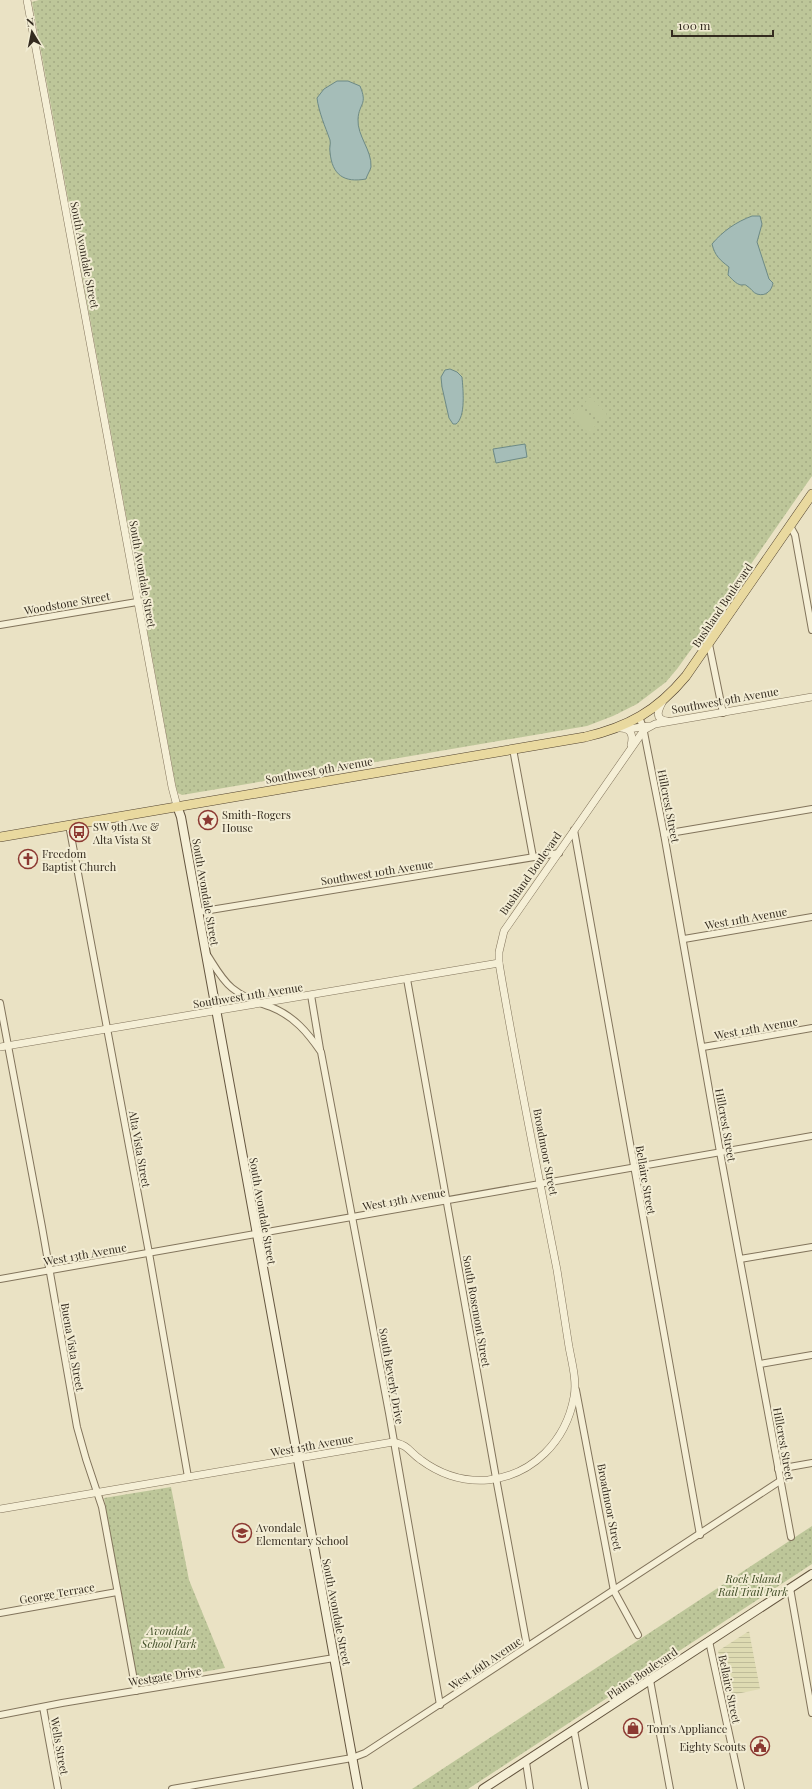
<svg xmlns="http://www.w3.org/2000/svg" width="812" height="1789" viewBox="0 0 812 1789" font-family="'Playfair Display',serif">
  <defs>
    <pattern id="farmland-rules" width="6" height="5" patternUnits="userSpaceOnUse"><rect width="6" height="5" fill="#dedbb2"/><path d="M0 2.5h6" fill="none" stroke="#bfbc99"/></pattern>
    <pattern id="grass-dots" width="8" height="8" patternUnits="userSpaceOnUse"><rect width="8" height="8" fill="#bdc699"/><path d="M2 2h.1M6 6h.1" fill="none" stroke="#a3aa83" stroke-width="1.8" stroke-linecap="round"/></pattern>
  </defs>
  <rect width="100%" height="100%" fill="#eae2c4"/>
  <path fill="url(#farmland-rules)" d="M749,1631L760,1689L727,1696L718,1651Z"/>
  <g fill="url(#grass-dots)">
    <path d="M39,0H812V476L708,626L677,669L666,682L637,704L613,716L587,726L182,795L178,793L176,787L32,2Z"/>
    <path d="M171,1487L189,1580L225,1668L137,1684L104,1498Z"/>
    <path d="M812,1526V1564L468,1789H412Z"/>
  </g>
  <g fill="#bdc699">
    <path d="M590,397L607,414L600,422L583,405Z"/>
    <path d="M579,408L596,425L589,433L571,416Z"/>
  </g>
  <g fill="#a5bdb8" stroke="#6d8a86">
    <path d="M337,81H348L360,86C368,105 359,103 358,119C357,136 372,150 371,167C370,171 367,175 366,179C344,183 332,175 330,152C329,148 331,144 330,140C325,126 319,113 317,98L324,89Z"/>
    <path d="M752,216H760L762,224L757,242L769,279L773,283C772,290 766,297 757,294C753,293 751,288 747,286C745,284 744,285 741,285C736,284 732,279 728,275L729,267C720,260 715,256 712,244C723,231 736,222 752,216Z"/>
    <path d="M450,369L457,372L462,377C463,389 466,417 456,424H453L449,418L442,387L441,377L445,370Z"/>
    <path d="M525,444L527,457L496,463L493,449Z"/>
  </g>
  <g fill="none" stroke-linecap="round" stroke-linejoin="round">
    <defs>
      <g id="minor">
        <path d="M790,526L795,535L812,630"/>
        <path d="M0,625L137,602"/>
        <path d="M709,644L723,713"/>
        <path d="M639,717L643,727L664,834L720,1152L791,1537"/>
        <path d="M513,749L533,857"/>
        <path d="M69,825L149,1253L188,1477"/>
        <path d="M574,830L700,1535"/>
        <path d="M664,834L812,809"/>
        <path d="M198,912L559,853"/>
        <path d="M684,939L812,917"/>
        <path d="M208,956C215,967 222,980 232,988C244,998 257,1002 271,1007C294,1016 308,1033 321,1052L389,1413L440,1705"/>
        <path d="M407,979L496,1478L527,1646"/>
        <path d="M311,995L320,1049"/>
        <path d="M0,1003L42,1227L77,1427L86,1459L102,1507L136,1691"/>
        <path d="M703,1047L812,1028"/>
        <path d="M740,1259L812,1247"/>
        <path d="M0,1279L812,1136"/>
        <path d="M760,1364L812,1355"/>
        <path d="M576,1390L614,1591L638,1635"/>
        <path d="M778,1469L812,1463"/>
        <path d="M790,1588L812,1713"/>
        <path d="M0,1613L117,1592"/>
        <path d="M709,1641L741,1789"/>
        <path d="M650,1680L670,1789"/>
        <path d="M43,1707L58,1789"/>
        <path d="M0,1715L62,1703L334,1658"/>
        <path d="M574,1730L585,1789"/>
        <path d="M526,1762L530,1789"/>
        <path d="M172,1789L352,1758L365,1753L780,1481"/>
      </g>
      <g id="tertiary">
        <path d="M27,0L172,787L177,806"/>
        <path d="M663,701C658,710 654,719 667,721"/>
        <path d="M618,728C630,727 634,734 631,745"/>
        <path d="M628,729L649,726"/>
        <path d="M0,1047L499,963"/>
        <path d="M0,1509L393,1442C410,1446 408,1451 421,1460C440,1474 463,1482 488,1480C533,1475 566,1441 574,1397C577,1381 572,1363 569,1347C565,1321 561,1295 557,1270C537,1168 516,1065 499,963V952L504,931L644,730L655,724L812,697"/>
      </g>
      <g id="secondary">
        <path d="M177,806L181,817L358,1789"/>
        <path d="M483,1789L812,1574"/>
      </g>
      <path id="primary" d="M0,837L585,737C628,727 657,711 686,676L812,494"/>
    </defs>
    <use href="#minor" stroke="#82745c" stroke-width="8"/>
    <use href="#tertiary" stroke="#82745c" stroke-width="8"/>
    <use href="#secondary" stroke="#64553f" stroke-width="10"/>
    <use href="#primary" stroke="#514230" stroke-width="10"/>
    <use href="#minor" stroke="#f5efd6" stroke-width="6"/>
    <use href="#tertiary" stroke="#f5efd6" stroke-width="7"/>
    <use href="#secondary" stroke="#f5efd6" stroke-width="8"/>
    <use href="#primary" stroke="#e9d99f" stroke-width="9"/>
  </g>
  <defs>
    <symbol id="sight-ring" viewBox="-11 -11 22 22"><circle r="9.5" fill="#f2ecd3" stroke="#8c3932" stroke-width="1.5"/><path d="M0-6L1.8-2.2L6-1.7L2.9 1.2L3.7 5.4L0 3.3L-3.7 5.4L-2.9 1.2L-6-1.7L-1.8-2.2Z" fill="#8c3932"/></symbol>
    <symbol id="bus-ring" viewBox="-11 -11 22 22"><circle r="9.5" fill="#f2ecd3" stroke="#8c3932" stroke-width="1.5"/><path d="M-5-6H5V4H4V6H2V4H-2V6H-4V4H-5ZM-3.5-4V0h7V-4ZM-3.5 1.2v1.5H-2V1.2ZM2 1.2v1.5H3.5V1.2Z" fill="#8c3932"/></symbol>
    <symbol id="church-ring" viewBox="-11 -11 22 22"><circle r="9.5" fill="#f2ecd3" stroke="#8c3932" stroke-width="1.5"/><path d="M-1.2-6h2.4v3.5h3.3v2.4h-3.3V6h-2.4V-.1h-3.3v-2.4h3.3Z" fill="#8c3932"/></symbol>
    <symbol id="school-ring" viewBox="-11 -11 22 22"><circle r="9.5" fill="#f2ecd3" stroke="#8c3932" stroke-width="1.5"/><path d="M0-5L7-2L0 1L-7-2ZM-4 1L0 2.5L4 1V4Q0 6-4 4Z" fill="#8c3932"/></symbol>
    <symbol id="shop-ring" viewBox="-11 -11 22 22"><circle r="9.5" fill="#f2ecd3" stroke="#8c3932" stroke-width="1.5"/><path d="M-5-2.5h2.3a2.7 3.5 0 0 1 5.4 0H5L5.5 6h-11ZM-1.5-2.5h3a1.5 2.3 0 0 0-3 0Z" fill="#8c3932"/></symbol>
    <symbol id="civic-ring" viewBox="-11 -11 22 22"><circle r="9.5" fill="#f2ecd3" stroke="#8c3932" stroke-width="1.5"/><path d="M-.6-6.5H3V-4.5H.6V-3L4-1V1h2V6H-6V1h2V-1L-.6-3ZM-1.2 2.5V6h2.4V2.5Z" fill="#8c3932"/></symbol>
  </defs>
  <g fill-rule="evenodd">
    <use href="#sight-ring" x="197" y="809" width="22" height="22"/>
    <use href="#bus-ring" x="68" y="821" width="22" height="22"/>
    <use href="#church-ring" x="17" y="848" width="22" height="22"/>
    <use href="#school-ring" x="231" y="1522" width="22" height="22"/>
    <use href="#shop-ring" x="622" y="1717" width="22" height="22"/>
    <use href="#civic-ring" x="749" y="1735" width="22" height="22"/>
  </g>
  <g text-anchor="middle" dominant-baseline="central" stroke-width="4" stroke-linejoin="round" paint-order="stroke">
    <g font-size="11" fill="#342b1f" stroke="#f2ecd3">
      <text transform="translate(85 255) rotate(79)">South Avondale Street</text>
      <text transform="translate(143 574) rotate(80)">South Avondale Street</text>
      <text transform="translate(67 603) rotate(-10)">Woodstone Street</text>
      <text transform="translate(722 605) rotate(-56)">Bushland Boulevard</text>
      <text transform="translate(725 700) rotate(-10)">Southwest 9th Avenue</text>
      <text transform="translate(319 770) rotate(-10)">Southwest 9th Avenue</text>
      <text transform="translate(669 806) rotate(79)">Hillcrest Street</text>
      <text transform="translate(377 872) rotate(-9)">Southwest 10th Avenue</text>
      <text transform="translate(530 873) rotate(-55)">Bushland Boulevard</text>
      <text transform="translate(206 892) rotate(80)">South Avondale Street</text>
      <text transform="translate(746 918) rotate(-10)">West 11th Avenue</text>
      <text transform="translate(248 995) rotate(-9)">Southwest 11th Avenue</text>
      <text transform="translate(756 1028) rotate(-10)">West 12th Avenue</text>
      <text transform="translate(726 1125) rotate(80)">Hillcrest Street</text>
      <text transform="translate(140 1149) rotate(80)">Alta Vista Street</text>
      <text transform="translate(546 1152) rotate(79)">Broadmoor Street</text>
      <text transform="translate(646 1180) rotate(80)">Bellaire Street</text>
      <text transform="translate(404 1199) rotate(-10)">West 13th Avenue</text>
      <text transform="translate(263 1211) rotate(80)">South Avondale Street</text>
      <text transform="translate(85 1254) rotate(-10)">West 13th Avenue</text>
      <text transform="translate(477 1311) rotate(80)">South Rosemont Street</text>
      <text transform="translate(73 1347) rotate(80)">Buena Vista Street</text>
      <text transform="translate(392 1376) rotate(80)">South Beverly Drive</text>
      <text transform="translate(784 1444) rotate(80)">Hillcrest Street</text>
      <text transform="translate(312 1445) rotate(-10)">West 15th Avenue</text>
      <text transform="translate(610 1507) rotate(79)">Broadmoor Street</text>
      <text transform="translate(57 1593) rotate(-10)">George Terrace</text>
      <text transform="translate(337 1612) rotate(79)">South Avondale Street</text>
      <text transform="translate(485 1663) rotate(-34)">West 16th Avenue</text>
      <text transform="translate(642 1673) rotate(-34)">Plains Boulevard</text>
      <text transform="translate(165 1676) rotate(-9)">Westgate Drive</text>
      <text transform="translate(730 1689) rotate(78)">Bellaire Street</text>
      <text transform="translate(60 1746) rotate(80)">Wells Street</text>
    </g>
    <g font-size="11" fill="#342b1f" stroke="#f2ecd3" text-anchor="start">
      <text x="222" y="814">Smith-Rogers<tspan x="222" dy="13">House</tspan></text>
      <text x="93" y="826">SW 9th Ave &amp;<tspan x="93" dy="13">Alta Vista St</tspan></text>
      <text x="42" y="853">Freedom<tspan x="42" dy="13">Baptist Church</tspan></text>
      <text x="256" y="1527">Avondale<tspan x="256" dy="13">Elementary School</tspan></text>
      <text x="647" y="1728">Tom's Appliance</text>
      <text x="746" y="1746" text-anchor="end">Eighty Scouts</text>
    </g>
    <g font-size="11" font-style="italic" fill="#414e27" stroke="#f2ecd3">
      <text x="753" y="1578">Rock Island<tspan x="753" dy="13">Rail Trail Park</tspan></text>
      <text x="169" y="1630">Avondale<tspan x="169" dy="13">School Park</tspan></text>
    </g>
  </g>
  <g transform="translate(32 32) rotate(350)" stroke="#f2ecd3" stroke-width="3" paint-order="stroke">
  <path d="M0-3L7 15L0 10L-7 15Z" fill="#342b1f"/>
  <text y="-6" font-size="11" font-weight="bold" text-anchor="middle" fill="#342b1f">N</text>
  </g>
  <path d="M672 30v6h101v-6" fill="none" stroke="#342b1f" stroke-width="2"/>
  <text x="678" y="30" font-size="12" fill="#342b1f" stroke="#f2ecd3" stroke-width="3" paint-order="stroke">100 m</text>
</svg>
